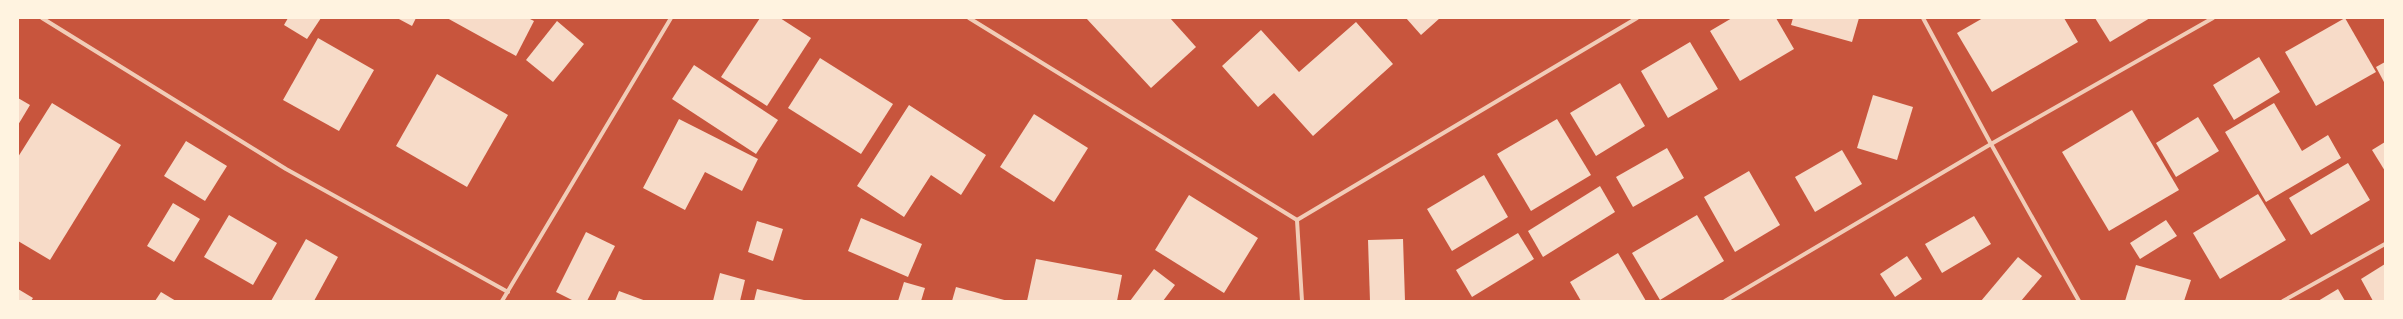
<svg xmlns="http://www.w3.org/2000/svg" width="2403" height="319" viewBox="0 0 2403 319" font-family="Montserrat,sans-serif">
  <rect width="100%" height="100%" fill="#c8553d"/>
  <g fill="#f7dbc8">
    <path d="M288,18H321L307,39L284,25Z"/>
    <path d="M397,18H416L412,26Z"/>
    <path d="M447,18H528L534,21L516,56Z"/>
    <path d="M760,18H780L811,38L767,106L721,77Z"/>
    <path d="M1086,18H1170L1196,47L1151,88Z"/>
    <path d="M1406,18H1440L1421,35Z"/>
    <path d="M1732,18H1776L1794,49L1740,81L1710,31Z"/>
    <path d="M1793,18H1859L1852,42L1791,25Z"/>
    <path d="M1983,18H2064L2078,42L1992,92L1957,33Z"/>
    <path d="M2095,18H2150L2110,42Z"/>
    <path d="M2345,18L2376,72L2316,106L2285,52Z"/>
    <path d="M557,21L584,44L553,82L526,60Z"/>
    <path d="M1356,22L1393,64L1313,136L1274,93L1258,107L1222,66L1261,30L1299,72Z"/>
    <path d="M318,38L374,70L339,131L283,100Z"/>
    <path d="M1690,42L1718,89L1668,118L1641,71Z"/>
    <path d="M2259,57L2280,92L2234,120L2213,85Z"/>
    <path d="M820,58L893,104L861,154L788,108Z"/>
    <path d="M2385,62V84L2376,67Z"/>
    <path d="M694,65L778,120L756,154L672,99Z"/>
    <path d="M437,74L508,115L467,187L396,146Z"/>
    <path d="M1620,83L1645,126L1596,156L1570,113Z"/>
    <path d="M1873,95L1913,107L1897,160L1857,148Z"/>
    <path d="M18,98L30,105L18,125Z"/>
    <path d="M52,103L121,145L50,260L18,241V157Z"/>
    <path d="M2274,103L2302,151L2328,135L2341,158L2266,202L2225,132Z"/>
    <path d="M909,105L986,155L961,195L931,175L904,217L857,186Z"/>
    <path d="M2132,110L2179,190L2109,231L2062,152Z"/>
    <path d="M1034,114L1088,148L1054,202L1000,167Z"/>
    <path d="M2198,117L2219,151L2176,177L2156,143Z"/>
    <path d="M679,119L758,159L742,191L705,172L685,210L643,188Z"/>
    <path d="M1557,119L1591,175L1531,211L1497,154Z"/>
    <path d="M186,141L227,166L205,201L164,176Z"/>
    <path d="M2385,142V171L2372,150Z"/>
    <path d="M1667,148L1684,178L1633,207L1616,177Z"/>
    <path d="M1842,150L1862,184L1815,212L1795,177Z"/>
    <path d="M2348,163L2370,200L2311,235L2289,198Z"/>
    <path d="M1749,171L1780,225L1735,252L1704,197Z"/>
    <path d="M1484,175L1508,217L1452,251L1427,209Z"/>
    <path d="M1600,186L1615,212L1543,257L1528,231Z"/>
    <path d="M2258,194L2286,240L2220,279L2193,233Z"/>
    <path d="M1189,195L1258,238L1224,293L1155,250Z"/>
    <path d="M173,203L200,219L174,262L147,246Z"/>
    <path d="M229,215L277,243L253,285L204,257Z"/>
    <path d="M1697,215L1724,261L1660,300L1632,253Z"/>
    <path d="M1974,216L1991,244L1942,273L1925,244Z"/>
    <path d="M861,218L922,244L908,277L848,251Z"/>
    <path d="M2166,220L2177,236L2140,259L2130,243Z"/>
    <path d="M757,221L783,229L773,261L748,252Z"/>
    <path d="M586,232L615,246L587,301H574L556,292Z"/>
    <path d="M1518,233L1534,259L1472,297L1456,270Z"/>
    <path d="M306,239L338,257L314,301H271Z"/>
    <path d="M1403,239L1405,301H1370L1368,240Z"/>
    <path d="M1618,253L1646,301H1581L1570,282Z"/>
    <path d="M1907,256L1922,279L1895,297L1880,274Z"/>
    <path d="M2018,257L2042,276L2021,301H1981Z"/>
    <path d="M1036,259L1122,275L1117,301H1027Z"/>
    <path d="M2385,264V301H2373L2361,279Z"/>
    <path d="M2136,265L2191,280L2184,301H2125Z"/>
    <path d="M1154,269L1175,285L1163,301H1130Z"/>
    <path d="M720,273L745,280L740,301H713Z"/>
    <path d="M904,282L925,288L921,301H898Z"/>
    <path d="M956,287L1008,301H952Z"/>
    <path d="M18,289L33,298L31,301H18Z"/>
    <path d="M757,289L804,300V301H754Z"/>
    <path d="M2338,289L2345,301H2318Z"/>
    <path d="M619,291L646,301H615Z"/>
    <path d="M161,292L176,301H155Z"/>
  </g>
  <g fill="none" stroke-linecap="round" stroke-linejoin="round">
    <g stroke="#f1ccb7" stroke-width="4">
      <path d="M42,18L286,169L508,292"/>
      <path d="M969,18L1297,220"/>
      <path d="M1923,18L1991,144L2079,301"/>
      <path d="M1297,220L1637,18"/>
      <path d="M1297,220L1302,301"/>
      <path d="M502,301L671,18"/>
      <path d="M1725,301L1991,144L2213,18"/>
      <path d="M2283,301L2385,244"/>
    </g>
  </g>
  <rect width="2403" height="319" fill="none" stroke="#fff3e0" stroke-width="38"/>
</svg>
